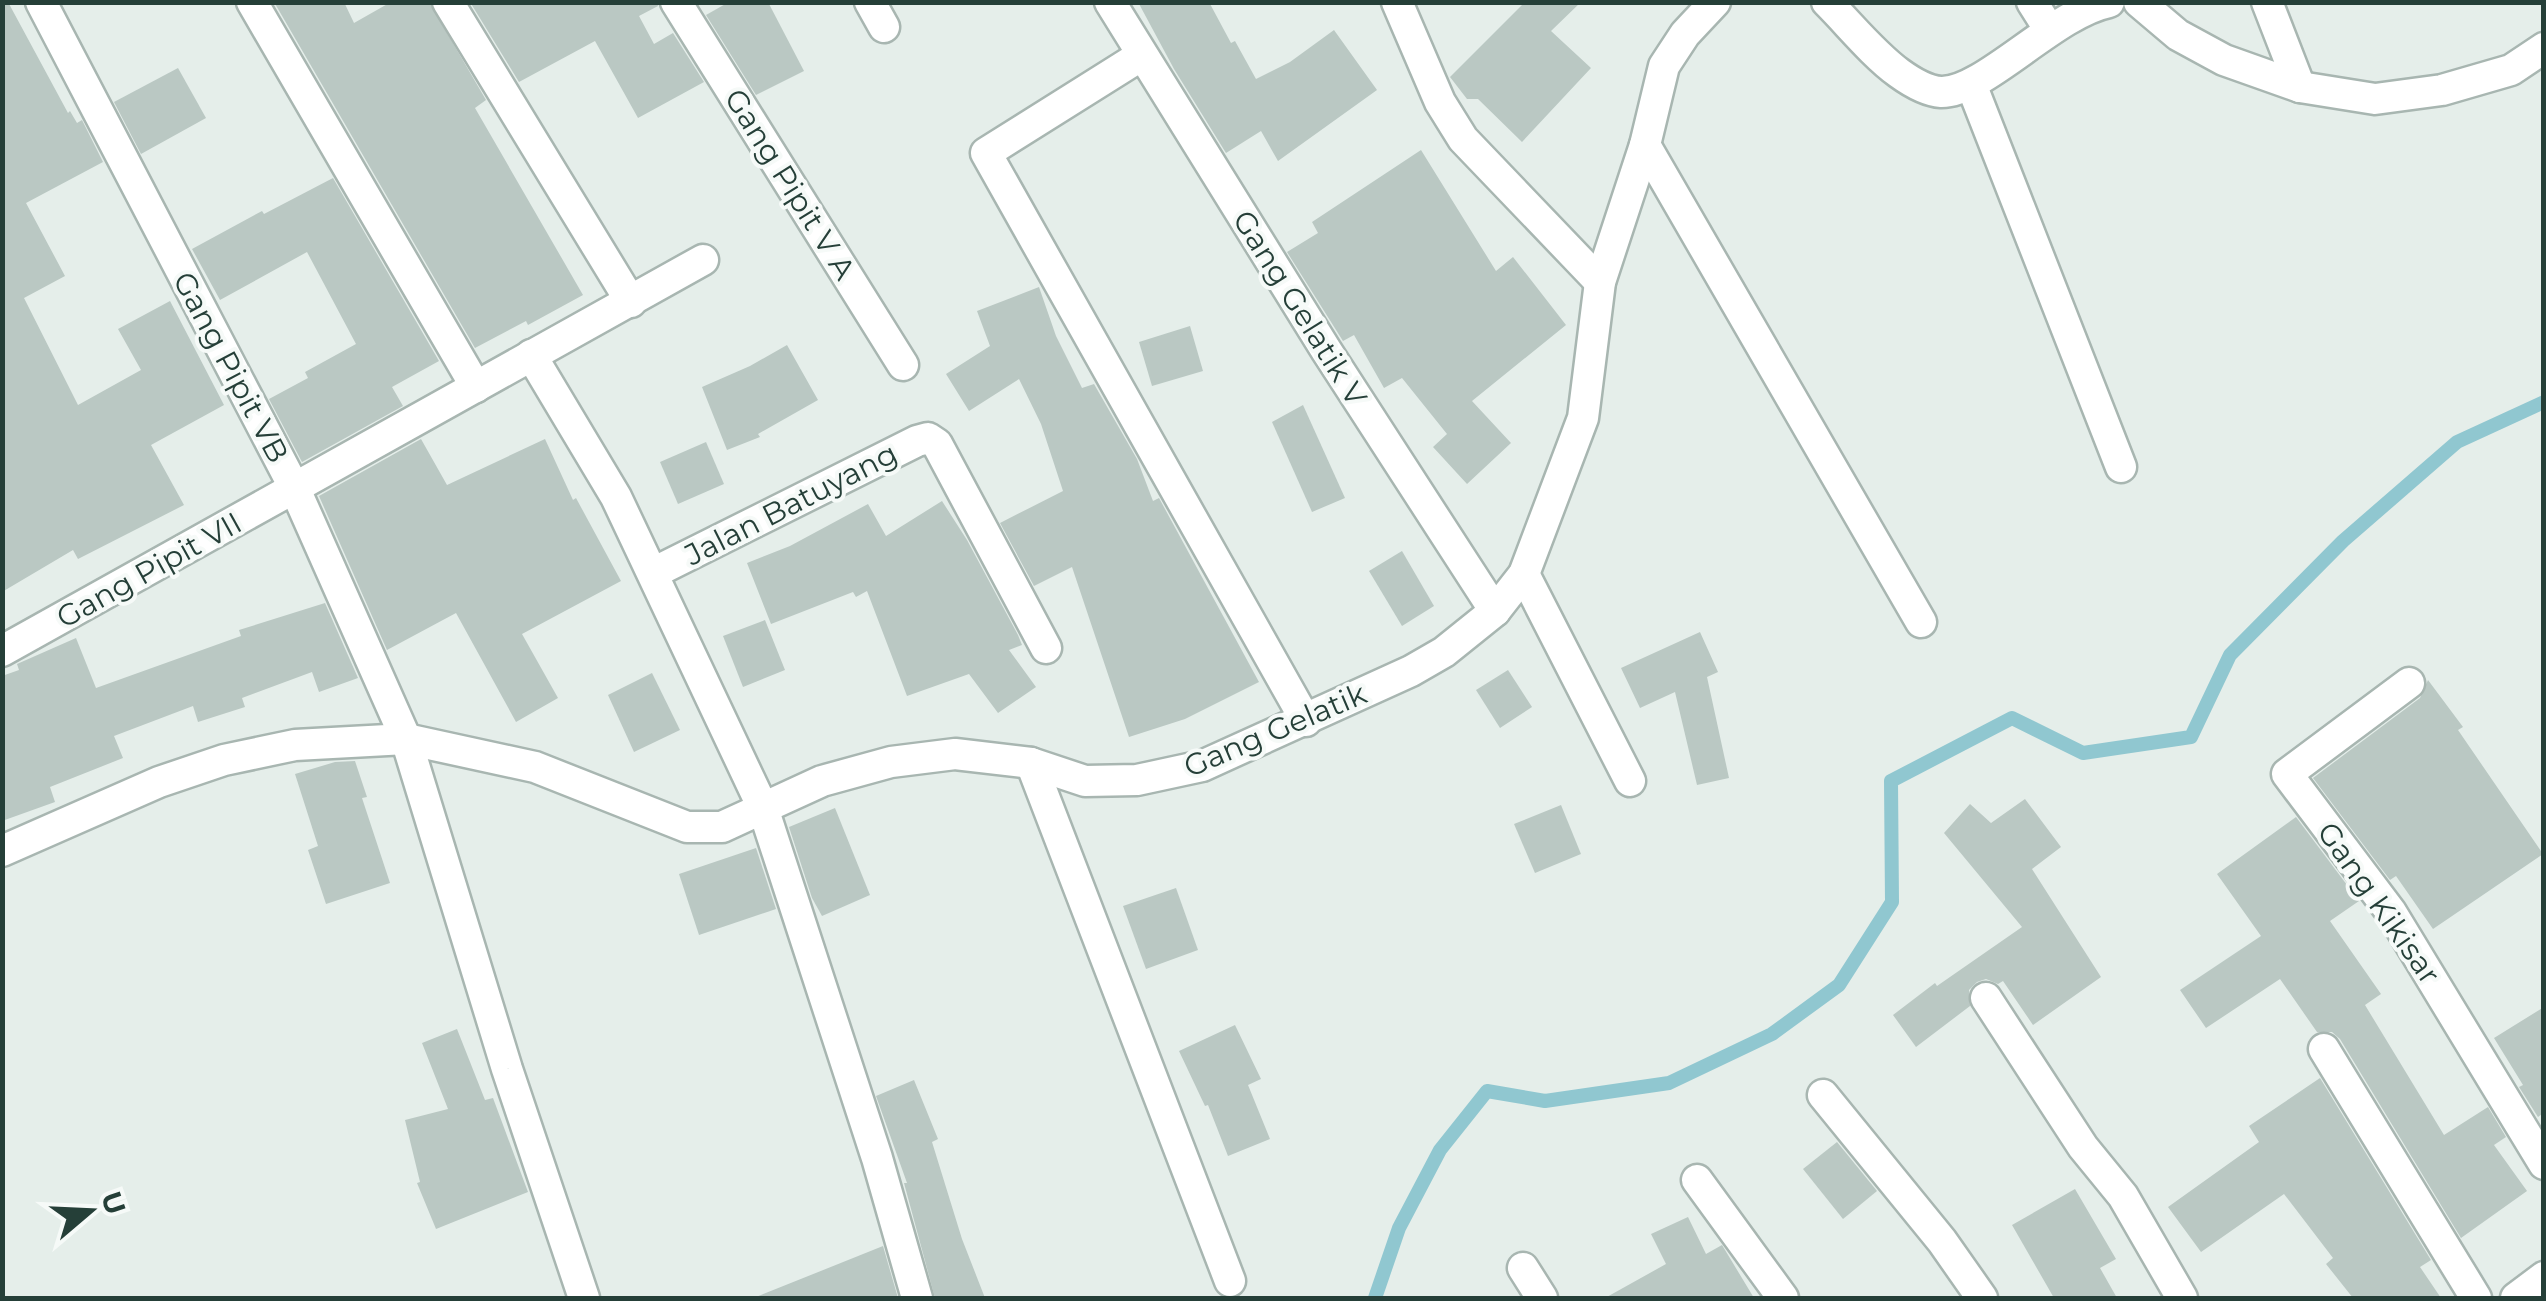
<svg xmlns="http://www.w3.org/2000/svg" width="2546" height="1301" viewBox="0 0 2546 1301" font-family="Montserrat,sans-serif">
  <rect width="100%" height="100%" fill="#e5eeea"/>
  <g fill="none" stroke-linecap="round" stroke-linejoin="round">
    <path stroke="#90c7d0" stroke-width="14" d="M1375,1298L1399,1228L1440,1150L1487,1091L1545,1101L1669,1083L1772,1034L1839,985L1892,902L1891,781L2012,718L2083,753L2191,737L2230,655L2343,541L2457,442L2544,402"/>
  </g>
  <g fill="#bac8c3">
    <path d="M2,2H8L68,113L70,111L77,123L82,120L103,162L26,203L65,276L24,298L78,405L141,370L118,329L170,301L224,405L151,445L184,505L78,559L73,550L2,592Z"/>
    <path d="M274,2H344L354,23L391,2H429L486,100L475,108L583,295L528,325L526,321L475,348Z"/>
    <path d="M470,2H657L658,6L639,16L654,44L673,33L704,82L638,118L595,41L519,82Z"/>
    <path d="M729,2H768L804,71L756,95L706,15Z"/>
    <path d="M1138,2H1209L1231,43L1235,41L1256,79L1290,62L1334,30L1377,90L1278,161L1261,131L1226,153L1174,69Z"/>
    <path d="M1525,2H1581L1551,31L1591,68L1522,142L1478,99H1467L1450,77Z"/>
    <path d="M178,68L206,118L141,154L114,102Z"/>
    <path d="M1421,150L1496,271L1513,257L1566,325L1472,401L1511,443L1467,484L1433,447L1447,434L1402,378L1384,388L1354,335L1343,341L1287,252L1318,233L1312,222Z"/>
    <path d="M333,178L439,361L392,387L403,406L302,462L269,399L308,378L305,372L356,344L307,252L220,300L192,249L262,211L264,214Z"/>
    <path d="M1039,287L1056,336L1082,388L1094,384L1137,459L1153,501L1159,498L1259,682L1185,719L1129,737L1072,567L1034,586L1000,523L1063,491L1041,424L1019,379L969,411L946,374L990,346L977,311Z"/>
    <path d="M1190,326L1203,371L1152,386L1139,342Z"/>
    <path d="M787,345L818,400L758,434L760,437L727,450L702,387L750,366Z"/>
    <path d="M1303,405L1345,498L1312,512L1272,422Z"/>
    <path d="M421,439L447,485L545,439L573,500L576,498L621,581L522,634L558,698L516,722L456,613L387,650L319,496Z"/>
    <path d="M706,442L724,484L678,504L660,462Z"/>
    <path d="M942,501L967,540L1018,635L1022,645L1009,650L1036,687L998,713L969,674L907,696L867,591L856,597L853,592L771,624L747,563L790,546L868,504L886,536Z"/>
    <path d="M1402,551L1434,606L1402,626L1369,571Z"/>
    <path d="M325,603L358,678L319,692L312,672L242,698L245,707L198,722L193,706L114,736L123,758L50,787L55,802L2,821V676L19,670L17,664L76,638L96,688L241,636L239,630Z"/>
    <path d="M765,620L785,670L743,687L723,636Z"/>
    <path d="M1700,632L1718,672L1707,677L1729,778L1697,785L1675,692L1640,708L1621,668Z"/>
    <path d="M1508,670L1532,707L1500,728L1476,690Z"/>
    <path d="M652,673L680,730L634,752L608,695Z"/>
    <path d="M2428,680L2463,727L2458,730L2543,854L2433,929L2396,876L2390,880L2313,778L2420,698Z"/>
    <path d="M355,761L367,797L362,798L390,883L326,904L308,850L318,846L295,774L335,762Z"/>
    <path d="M2025,799L2061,847L2032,869L2101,977L2033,1025L2003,981L1998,984L1986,979L1977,982L1969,990L1970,1006L1916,1047L1893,1015L1935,983L1937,986L2022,927L1944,833L1970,804L1991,823Z"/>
    <path d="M1561,805L1581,854L1535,873L1514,824Z"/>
    <path d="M835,808L870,895L822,916L812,898L789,827Z"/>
    <path d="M2296,817L2359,901L2330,921L2381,994L2365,1005L2444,1135L2488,1107L2506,1137L2494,1145L2527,1191L2461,1238L2340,1039L2332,1032H2317L2280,979L2206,1028L2180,990L2261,936L2217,874Z"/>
    <path d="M756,848L776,909L699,935L679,874Z"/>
    <path d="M1176,888L1198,950L1146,969L1123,906Z"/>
    <path d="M2544,1007V1117L2542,1114L2538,1117L2519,1087L2523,1085L2494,1038Z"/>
    <path d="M1235,1025L1261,1079L1248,1085L1270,1139L1228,1156L1208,1105L1205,1106L1179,1051Z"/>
    <path d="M457,1029L485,1100L493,1098L528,1192L436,1229L417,1183L420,1182L405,1120L448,1109L422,1043Z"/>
    <path d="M2320,1078L2431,1260L2420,1267L2441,1298H2353L2326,1264L2333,1258L2284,1194L2201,1252L2168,1207L2259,1142L2249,1126Z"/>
    <path d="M914,1080L938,1139L932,1142L962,1239L985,1298H935L904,1183H907L876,1096Z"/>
    <path d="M1837,1142L1877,1191L1843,1219L1803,1169Z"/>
    <path d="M2075,1189L2116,1259L2100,1268L2117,1298H2054L2012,1225Z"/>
    <path d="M1688,1217L1706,1254L1722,1245L1754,1298H1605L1666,1264L1651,1234Z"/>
    <path d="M883,1246L898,1298H756V1297Z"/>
  </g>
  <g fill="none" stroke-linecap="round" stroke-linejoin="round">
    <defs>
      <g id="minor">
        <path d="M41,2L295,489L406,739L507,1069L584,1298"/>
        <path d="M252,2L476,387"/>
        <path d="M448,2L631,302"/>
        <path d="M676,2L903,365"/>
        <path d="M870,2L884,27"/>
        <path d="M1110,2L1326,350L1495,611"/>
        <path d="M1397,2L1440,102L1463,139L1600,282"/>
        <path d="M1827,2C1850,25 1873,54 1899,73C1910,81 1926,91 1941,92C1984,93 2054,13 2109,2"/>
        <path d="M2032,2L2049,29"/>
        <path d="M2139,2L2178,35L2224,60L2300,87L2375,99L2442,90L2511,70L2544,48"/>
        <path d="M2267,2L2300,87"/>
        <path d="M1142,55L986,153L1306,721"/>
        <path d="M1971,84L2121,467"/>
        <path d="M1645,145L1921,622"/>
        <path d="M531,355L616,497L763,808L877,1158L917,1298"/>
        <path d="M653,573L917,441L928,438L937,444L1046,648"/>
        <path d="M1524,574L1630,781"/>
        <path d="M2,651L703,260"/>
        <path d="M2409,683L2287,774L2391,912L2544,1164"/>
        <path d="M1031,763L1230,1281"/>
        <path d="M2,851L159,782L224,760L295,745L406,739L535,767L687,827H722L822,781L891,762L955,754L1031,763L1085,781L1137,780L1202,766L1411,671L1444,652L1495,611L1524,574L1583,418L1600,282L1645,145L1664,66L1685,34L1715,2"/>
        <path d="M1986,998L2083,1147L2123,1196L2182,1298"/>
        <path d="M2324,1049L2476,1298"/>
        <path d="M1823,1095L1942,1241L1982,1298"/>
        <path d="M1697,1180L1783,1298"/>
        <path d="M1523,1268L1542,1298"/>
        <path d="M2516,1298L2544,1277"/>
      </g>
    </defs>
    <use href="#minor" stroke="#a8b6b1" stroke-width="35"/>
    <use href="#minor" stroke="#fff" stroke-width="30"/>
  </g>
  <g text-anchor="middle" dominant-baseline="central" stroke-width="8" stroke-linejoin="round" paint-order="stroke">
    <g font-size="30" fill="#253f38" stroke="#f6faf8">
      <text transform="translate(790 184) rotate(58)">Gang Pipit V A</text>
      <text transform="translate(1300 308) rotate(58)">Gang Gelatik V</text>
      <text transform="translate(231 367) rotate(62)">Gang Pipit VB</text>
      <text transform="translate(791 504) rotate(-27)">Jalan Batuyang</text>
      <text transform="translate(149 570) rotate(-29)">Gang Pipit VII</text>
      <text transform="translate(1275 730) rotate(-23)">Gang Gelatik</text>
      <text transform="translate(2379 903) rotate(55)">Gang Kikisar</text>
    </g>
  </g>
  <rect width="2546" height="1301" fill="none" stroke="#253f38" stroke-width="10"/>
  <g transform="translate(90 1211) rotate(71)" stroke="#f6faf8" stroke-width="8" paint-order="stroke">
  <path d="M0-8L18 38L0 25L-18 38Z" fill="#253f38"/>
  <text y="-15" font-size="28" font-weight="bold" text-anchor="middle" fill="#253f38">U</text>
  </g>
</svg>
